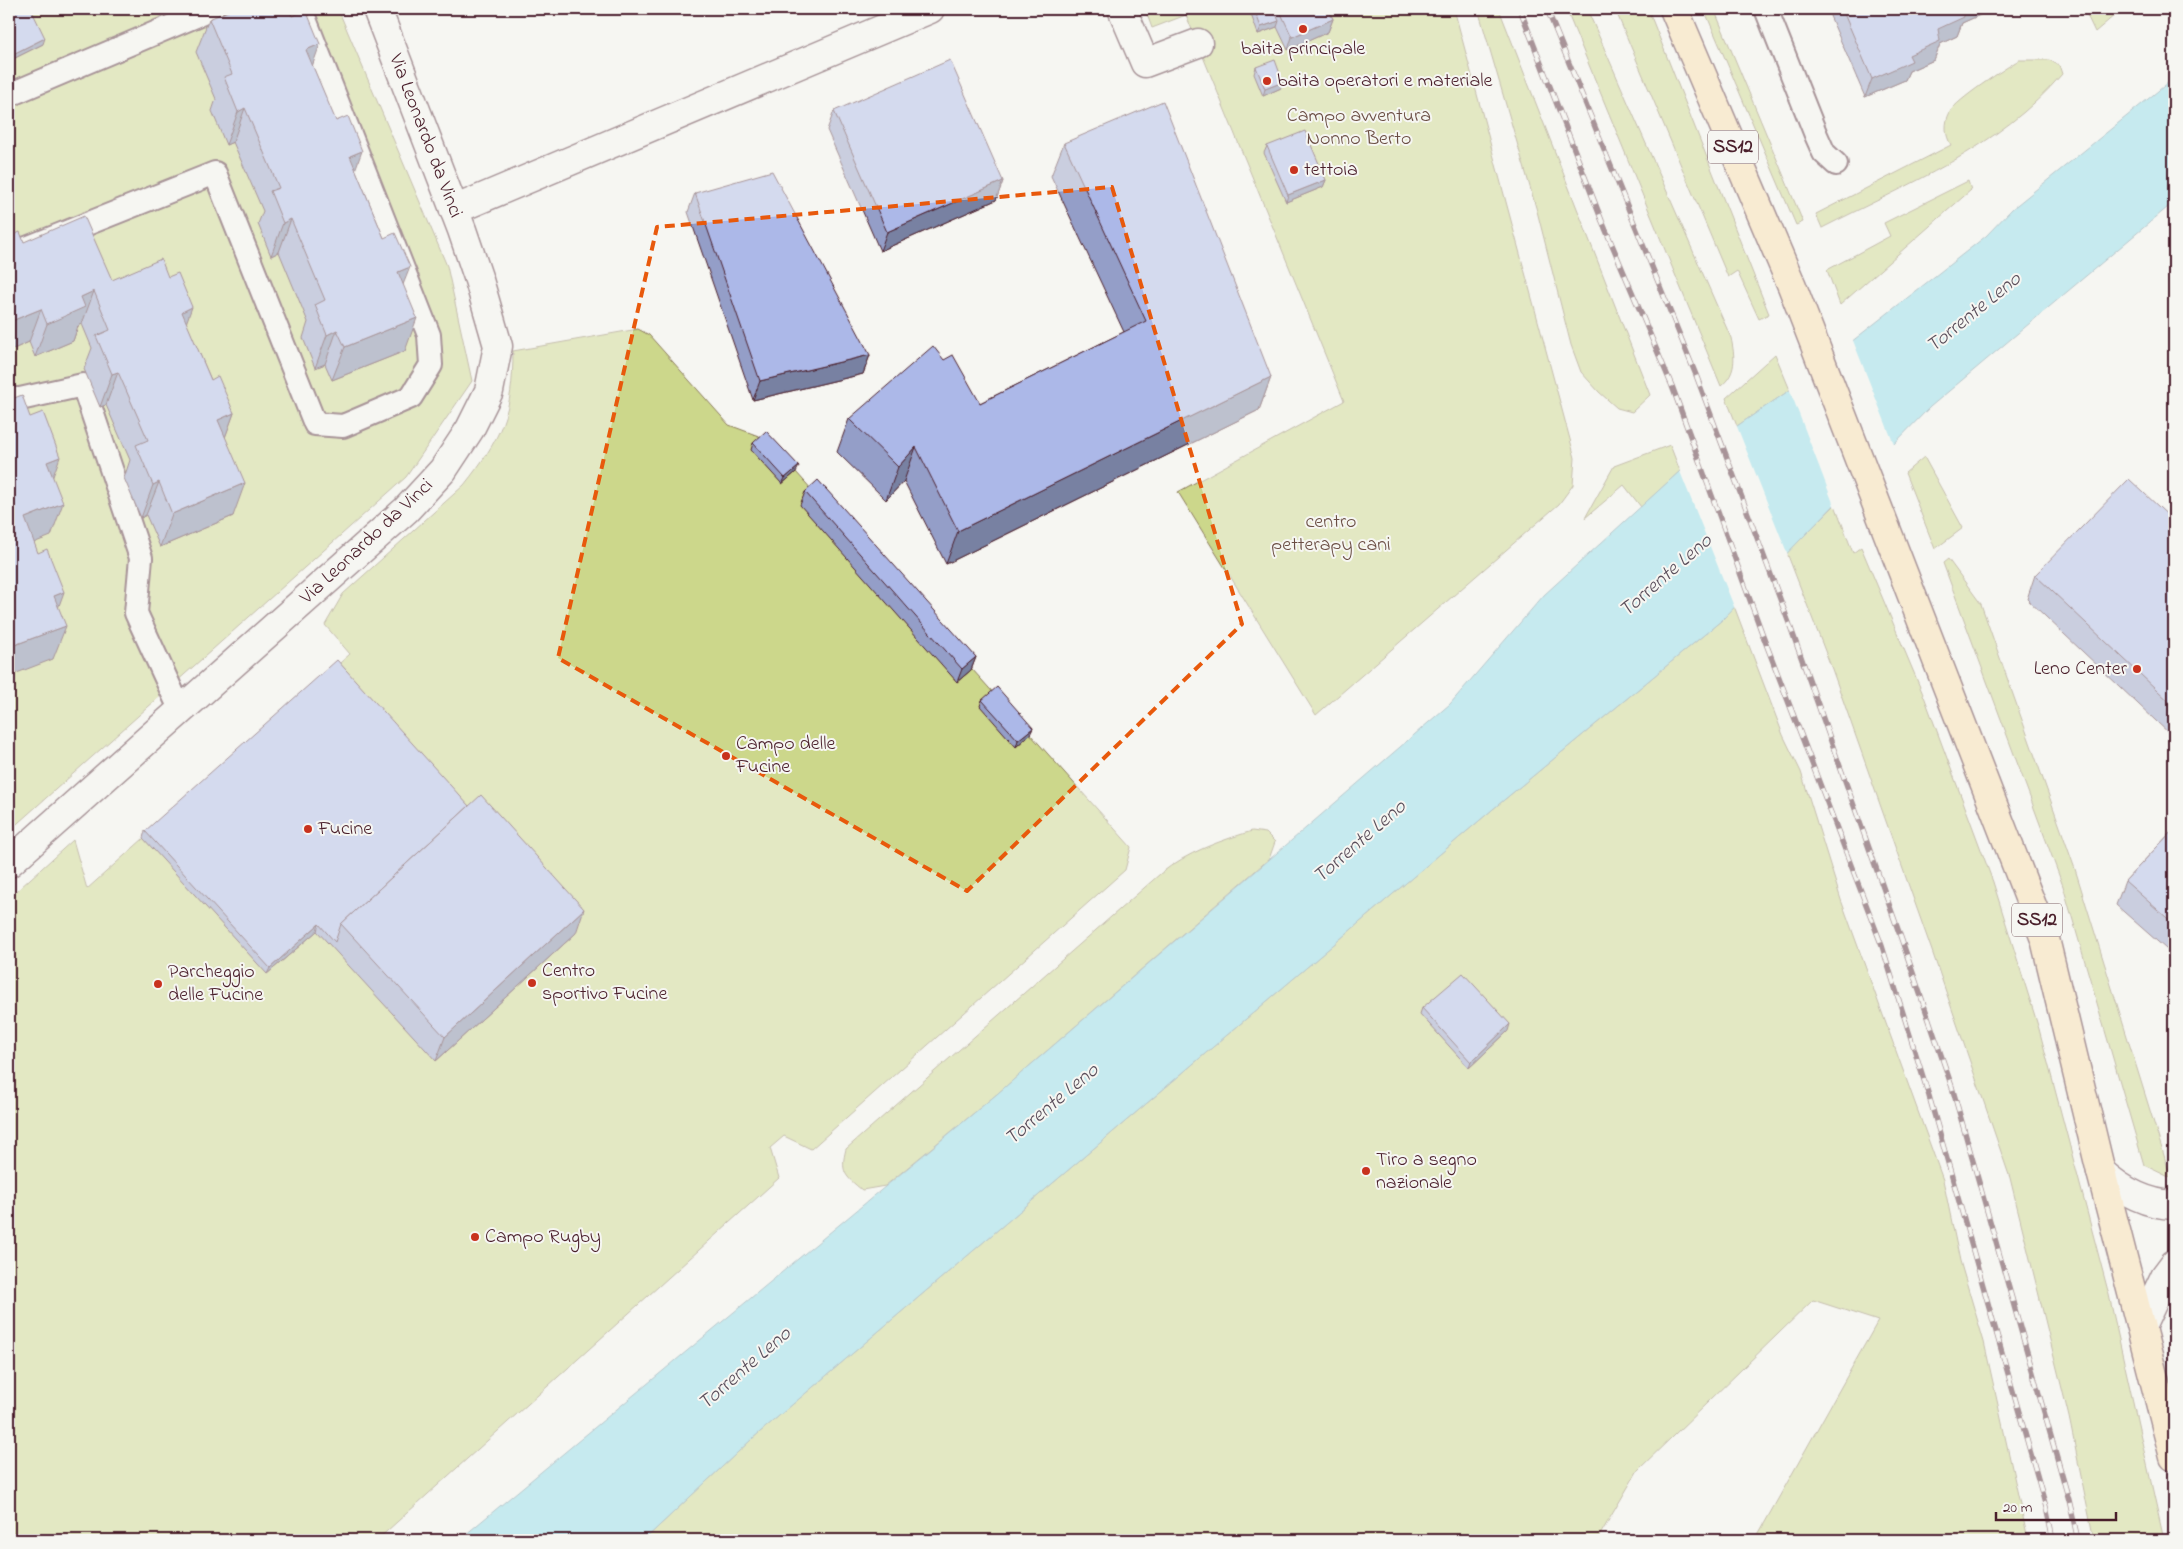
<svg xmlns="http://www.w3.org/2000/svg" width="2183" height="1549" viewBox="0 0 2183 1549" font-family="'Indie Flower',sans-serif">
  <rect width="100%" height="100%" fill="#f6f6f2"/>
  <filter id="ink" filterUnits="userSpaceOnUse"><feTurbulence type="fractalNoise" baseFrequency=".02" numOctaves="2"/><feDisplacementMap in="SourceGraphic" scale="10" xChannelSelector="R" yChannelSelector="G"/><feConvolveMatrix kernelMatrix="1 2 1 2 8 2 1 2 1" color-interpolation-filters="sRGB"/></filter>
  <g filter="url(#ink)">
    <g fill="#ccd78b" stroke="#8b7b5b">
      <path d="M9,9H338L447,266L472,381L406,477L9,831Z"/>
      <path d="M1145,9H1454L1575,458L1573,485L1559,504L1316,715L1178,492L1344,401L1186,15L1152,28Z"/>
      <path d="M1478,9H1499L1650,395L1632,412L1617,408L1599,392L1581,372L1571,345L1537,211Z"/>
      <path d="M1566,9H1587L1731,338C1735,357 1737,373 1721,386Z"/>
      <path d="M1615,9H1648L1769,314L1759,319L1737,271L1728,277Z"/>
      <path d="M1704,9H1714L1803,222L1796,225Z"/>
      <path d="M2084,9H2122L2095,32Z"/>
      <path d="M2019,60H2049L2059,65L2062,74C2000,148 1906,185 1822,228L1816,214L1951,145C1945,135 1944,123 1950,112C1955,101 2007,67 2019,60Z"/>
      <path d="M1968,181L1971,190L1840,305L1827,270L1890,236L1884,223Z"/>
      <path d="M638,329L649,335L729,425L764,438L796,472L1131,847L1125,870L811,1149L784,1136L770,1148L779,1178L377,1540H9V898L73,840L87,889L350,654L325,625L343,594L464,485C502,437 513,413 513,351Z"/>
      <path d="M1775,354L1790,390L1737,426L1726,398Z"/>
      <path d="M1670,445L1680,471L1641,507L1624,485L1585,518L1614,466Z"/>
      <path d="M1924,457L1963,528L1935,549L1905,473Z"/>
      <path d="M1835,505L1853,553L1861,547L1925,699L1993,882L2039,1029L2109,1295L2164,1540H2094L2069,1417L2010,1178L1932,951L1832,669L1787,553Z"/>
      <path d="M1948,559L1981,604L1989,627L2075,869L2171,1178L2144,1165L2063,886L1943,563Z"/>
      <path d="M1734,606L1783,735L1801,772L1841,900L1943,1180L1960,1261L1984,1342L2028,1540H1755L1878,1321L1813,1300L1638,1470L1597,1540H644L753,1438L1493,809L1722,620Z"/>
      <path d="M1252,831L1266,833L1275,842L1269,859L997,1094L885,1186L862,1190C845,1176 840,1172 846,1149L1160,874C1187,852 1220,841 1252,831Z"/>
    </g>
    <path fill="#8cdcea" stroke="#72909e" d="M2174,78V202L1930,407L1722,620L1493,809L753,1438L644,1540H459L997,1094L1450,704L1544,595L1680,471L1737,426L1790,390L1986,236L2012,209Z"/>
    <g fill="#f6f6f2">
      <path d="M1852,338L1895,447L1835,508L1789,388Z"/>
      <path d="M1736,424L1788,555L1735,609L1679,469Z"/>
    </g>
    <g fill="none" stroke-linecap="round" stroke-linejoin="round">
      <defs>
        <g id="service">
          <path d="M1766,9L1816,135L1824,153L1836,164"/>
          <path d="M9,95L212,9"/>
          <path d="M9,255L215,173L315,424L343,426L411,397L431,365L429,335L301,9"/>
          <path d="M9,399H20L83,385L141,558L136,613L180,709"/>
        </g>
        <g id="minor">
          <path d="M1122,9L1145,63L1198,43"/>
          <path d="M454,210L930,9"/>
          <path d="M9,863L406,510L443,470L470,429L489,391L498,346L479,280L462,230L377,9"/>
          <path d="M2101,1172C2122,1191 2145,1204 2174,1205"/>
          <path d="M2142,1325L2165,1276L2174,1264"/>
        </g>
        <path id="primary" d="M1674,9L1792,286L2045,939L2101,1172L2174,1457"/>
      </defs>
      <use href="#service" stroke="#4a1f2b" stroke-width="26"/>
      <use href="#minor" stroke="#4a1f2b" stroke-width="31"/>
      <use href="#primary" stroke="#4a1f2b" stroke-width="31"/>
      <use href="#service" stroke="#f6f6f2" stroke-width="22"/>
      <use href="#minor" stroke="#f6f6f2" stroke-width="28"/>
      <use href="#primary" stroke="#fbddab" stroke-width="28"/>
      <defs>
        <g id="rail">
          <path d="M1520,9L1602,221L1672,386L1762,633L1882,946L1929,1096L2046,1507L2053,1540"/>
          <path d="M1547,9L1696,375L1789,623L1901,938L1952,1087L2069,1500L2078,1540"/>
        </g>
      </defs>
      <use href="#rail" stroke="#4a1f2b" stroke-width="5.5"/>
      <use href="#rail" stroke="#f6f6f2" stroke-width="4" stroke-dasharray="11" stroke-linecap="butt"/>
    </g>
    <g fill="#949ec8" stroke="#4a1f2b">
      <path d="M9,9L43,44L11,60L9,56Z"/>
      <path d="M1249,9H1328L1333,19L1328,32L1288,50L1277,27L1258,34Z"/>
      <path d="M1827,9H1984L1982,14L1962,23L1957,36L1940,44L1934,60L1909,71L1905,80L1865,97Z"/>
      <path d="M209,19L312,65L403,284L405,351L332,380L325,364L315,368L303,338L308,322L279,252L271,256L258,224L263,211L233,142L226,145L212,111L216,99L196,52Z"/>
      <path d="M1256,67L1281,88L1263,96L1254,74Z"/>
      <path d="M834,111L1003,181L996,200L880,251L827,130Z"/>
      <path d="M1064,143L1271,377L1259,410L946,564L904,481L886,500L837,452L849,419L944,360L980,403L1124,332L1051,176Z"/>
      <path d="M1267,146L1326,180L1323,187L1286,202L1264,153Z"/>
      <path d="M695,193L870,355L863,374L753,400L688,212Z"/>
      <path d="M9,237L24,242L112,280L186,323L211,380L234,413L225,437L233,516L160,547L146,515L141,518L124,478L130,460L106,405L100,407L84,369L92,348L82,324L78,326L73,341L35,357L29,342L9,351Z"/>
      <path d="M753,443L796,472L782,484L751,450Z"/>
      <path d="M805,492L976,657L971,670L957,682L800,505Z"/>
      <path d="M2174,521V738L2027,599L2035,575Z"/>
      <path d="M982,700L1033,728L1030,734L1016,747L980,706Z"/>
      <path d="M2174,829V956L2116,905L2125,881Z"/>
      <path d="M145,831L576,933L436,1061L317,931L267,974L143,838Z"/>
      <path d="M1422,1008L1508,1031L1469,1068L1420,1014Z"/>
    </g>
    <g fill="#7881a2" stroke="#4a1f2b">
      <path d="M1960,9H1984L1982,14L1962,23L1957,36L1940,44L1934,60L1909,71L1905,80L1865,97L1872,79L1909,55Z"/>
      <path d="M1333,19L1328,32L1288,50L1292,37Z"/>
      <path d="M1279,21L1277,27L1258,34L1261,27Z"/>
      <path d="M45,38L43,44L11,60L13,54Z"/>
      <path d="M320,44L308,78L306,50Z"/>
      <path d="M1283,82L1281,88L1263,96L1265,89Z"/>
      <path d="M245,108L233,142L226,145L238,112Z"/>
      <path d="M362,151L350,184V156Z"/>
      <path d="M1326,180L1323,187L1286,202L1288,195Z"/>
      <path d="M1003,181L996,200L880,251L887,232Z"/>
      <path d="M291,219L279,252L271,256L283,223Z"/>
      <path d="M410,267L397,300L398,272Z"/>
      <path d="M94,291L82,324L78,326L73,341L35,357L47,324L81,297Z"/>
      <path d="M192,307L180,340L182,312Z"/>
      <path d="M41,309L29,342L9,351V322Z"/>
      <path d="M417,318L405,351L332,380L345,347Z"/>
      <path d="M337,330L325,364L315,368L327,335Z"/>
      <path d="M870,355L863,374L753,400L760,381Z"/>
      <path d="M118,372L106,405L100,407L112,374Z"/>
      <path d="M1271,377L1259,410L946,564L958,531Z"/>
      <path d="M234,413L222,446L218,420Z"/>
      <path d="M916,447L904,481L886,500L898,467Z"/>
      <path d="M60,457L48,490L47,462Z"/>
      <path d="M799,466L796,472L782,484L785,478Z"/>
      <path d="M159,482L146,515L141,518L153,485Z"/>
      <path d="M245,483L233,516L160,547L172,514Z"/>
      <path d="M63,503L51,536L13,551L25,518Z"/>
      <path d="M64,592L52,625L54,596Z"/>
      <path d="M66,626L53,659L9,676V647Z"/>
      <path d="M976,657L971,670L957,682L962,669Z"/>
      <path d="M1033,728L1030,734L1016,747L1018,740Z"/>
      <path d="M584,909L576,933L436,1061L445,1037Z"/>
      <path d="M319,924L317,931L267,974L270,968Z"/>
      <path d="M1510,1024L1508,1031L1469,1068L1471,1062Z"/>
    </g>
    <g fill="#acb8e8" stroke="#4a1f2b">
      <path d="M9,9H31L45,38L13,54L9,44Z"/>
      <path d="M233,9H289L292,16L306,10L320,44L306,50L336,121L348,116L362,151L350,156L384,238L395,233L410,267L398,272L417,318L345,347L337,330L327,335L315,305L325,300L291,219L283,223L270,191L279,188L245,108L238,112L224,77L232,74L209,19Z"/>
      <path d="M1254,9H1274L1279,21L1261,27Z"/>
      <path d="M1279,9H1328L1333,19L1292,37Z"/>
      <path d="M1842,9H1960L1964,17L1938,29L1940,41L1909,55L1912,61L1872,79Z"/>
      <path d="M950,60L1003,181L887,232L834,111Z"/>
      <path d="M1275,60L1283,82L1265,89L1256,67Z"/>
      <path d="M1163,101L1271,377L958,531L916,447L898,467L849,419L933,346L944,360L953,355L980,403L1146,321L1064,143Z"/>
      <path d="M1305,131L1326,180L1288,195L1267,146Z"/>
      <path d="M772,171L870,355L760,381L695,193Z"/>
      <path d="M84,216L112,280L161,259L168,277L178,273L192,307L182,312L211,380L218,376L234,413L218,420L245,483L172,514L159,482L153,485L136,445L148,440L118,372L112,374L96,336L110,330L94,291L81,297L85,307L47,324L41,309L9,322V237L20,232L24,242Z"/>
      <path d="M22,395L30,417L43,412L60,457L47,462L63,503L25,518L38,553L47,549L64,592L54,596L66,626L9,647V400Z"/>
      <path d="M766,431L799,466L785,478L753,443Z"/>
      <path d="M2129,479L2174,521V706L2035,575Z"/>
      <path d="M818,480L976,657L962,669L805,492Z"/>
      <path d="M337,660L469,806L341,924L335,942L319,924L270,968L145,831Z"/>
      <path d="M997,687L1033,728L1018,740L982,700Z"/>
      <path d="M481,795L584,909L445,1037L341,924Z"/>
      <path d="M2174,829V924L2125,881Z"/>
      <path d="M1463,973L1510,1024L1471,1062L1422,1008Z"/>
    </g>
  </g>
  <path d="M0 0H2183V1549H0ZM1112,187L1242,624L967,891L558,658L657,227Z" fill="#f6f6f2" fill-opacity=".55" fill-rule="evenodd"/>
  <path fill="none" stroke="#e8590c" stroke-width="4" stroke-dasharray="10 6" stroke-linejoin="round" d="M1112,187L1242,624L967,891L558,658L657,227Z"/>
  <g fill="#c8321e" stroke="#f6f6f2" stroke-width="2">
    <circle cx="1303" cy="29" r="5"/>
    <circle cx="1267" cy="81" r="5"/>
    <circle cx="1294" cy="170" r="5"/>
    <circle cx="2137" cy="669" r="5"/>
    <circle cx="726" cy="756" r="5"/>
    <circle cx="308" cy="829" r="5"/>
    <circle cx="532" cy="983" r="5"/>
    <circle cx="158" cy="984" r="5"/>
    <circle cx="1366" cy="1171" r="5"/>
    <circle cx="475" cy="1237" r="5"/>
  </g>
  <g text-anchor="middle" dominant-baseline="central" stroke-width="4" stroke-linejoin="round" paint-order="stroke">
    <g fill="#f6f6f2" stroke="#7e6067" stroke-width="1">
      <rect x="1708" y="130.5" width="50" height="33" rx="4"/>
      <rect x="2012" y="903.5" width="50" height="33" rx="4"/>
    </g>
    <g font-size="19" font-weight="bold" fill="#4a1f2b">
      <text x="1733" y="147">SS12</text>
      <text x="2037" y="920">SS12</text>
    </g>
    <g font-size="20" fill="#4a1f2b" stroke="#f6f6f2" text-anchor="start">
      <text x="1303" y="49" text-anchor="middle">baita principale</text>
      <text x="1277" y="81">baita operatori e materiale</text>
      <text x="1304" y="170">tettoia</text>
      <text x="2127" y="669" text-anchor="end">Leno Center</text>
      <text x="736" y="744">Campo delle<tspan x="736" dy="23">Fucine</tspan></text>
      <text x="318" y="829">Fucine</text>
      <text x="542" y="971">Centro<tspan x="542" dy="23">sportivo Fucine</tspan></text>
      <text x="168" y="972">Parcheggio<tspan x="168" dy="23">delle Fucine</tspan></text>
      <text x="1376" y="1160">Tiro a segno<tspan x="1376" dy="23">nazionale</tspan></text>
      <text x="485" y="1237">Campo Rugby</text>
    </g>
    <g font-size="20" fill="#6a4d43" stroke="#f6f6f2">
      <text x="1359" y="116">Campo avventura<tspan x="1359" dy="23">Nonno Berto</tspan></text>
      <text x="1331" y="522">centro<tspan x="1331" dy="23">petterapy cani</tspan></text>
    </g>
    <g font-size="20" fill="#4a1f2b" stroke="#f6f6f2">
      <text transform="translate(425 136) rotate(69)">Via Leonardo da Vinci</text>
      <text transform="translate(367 542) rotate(-43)">Via Leonardo da Vinci</text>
    </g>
    <g font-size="21" font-style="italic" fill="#5a4e5b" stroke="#f6f6f2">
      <text transform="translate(1974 313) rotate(-39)">Torrente Leno</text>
      <text transform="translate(1666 576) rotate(-41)">Torrente Leno</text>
      <text transform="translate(1360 842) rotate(-41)">Torrente Leno</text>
      <text transform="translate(1052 1105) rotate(-40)">Torrente Leno</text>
      <text transform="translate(745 1369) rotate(-41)">Torrente Leno</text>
    </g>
  </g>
  <rect width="2183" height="1549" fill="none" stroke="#f6f6f2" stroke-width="30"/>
  <rect x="15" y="15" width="2153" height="1519" fill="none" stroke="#4a1f2b" stroke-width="2" filter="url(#ink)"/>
  <path d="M1996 1512v8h120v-8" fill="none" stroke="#4a1f2b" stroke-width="2.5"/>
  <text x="2003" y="1512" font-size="15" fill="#4a1f2b" stroke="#f6f6f2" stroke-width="4" paint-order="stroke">20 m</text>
</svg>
